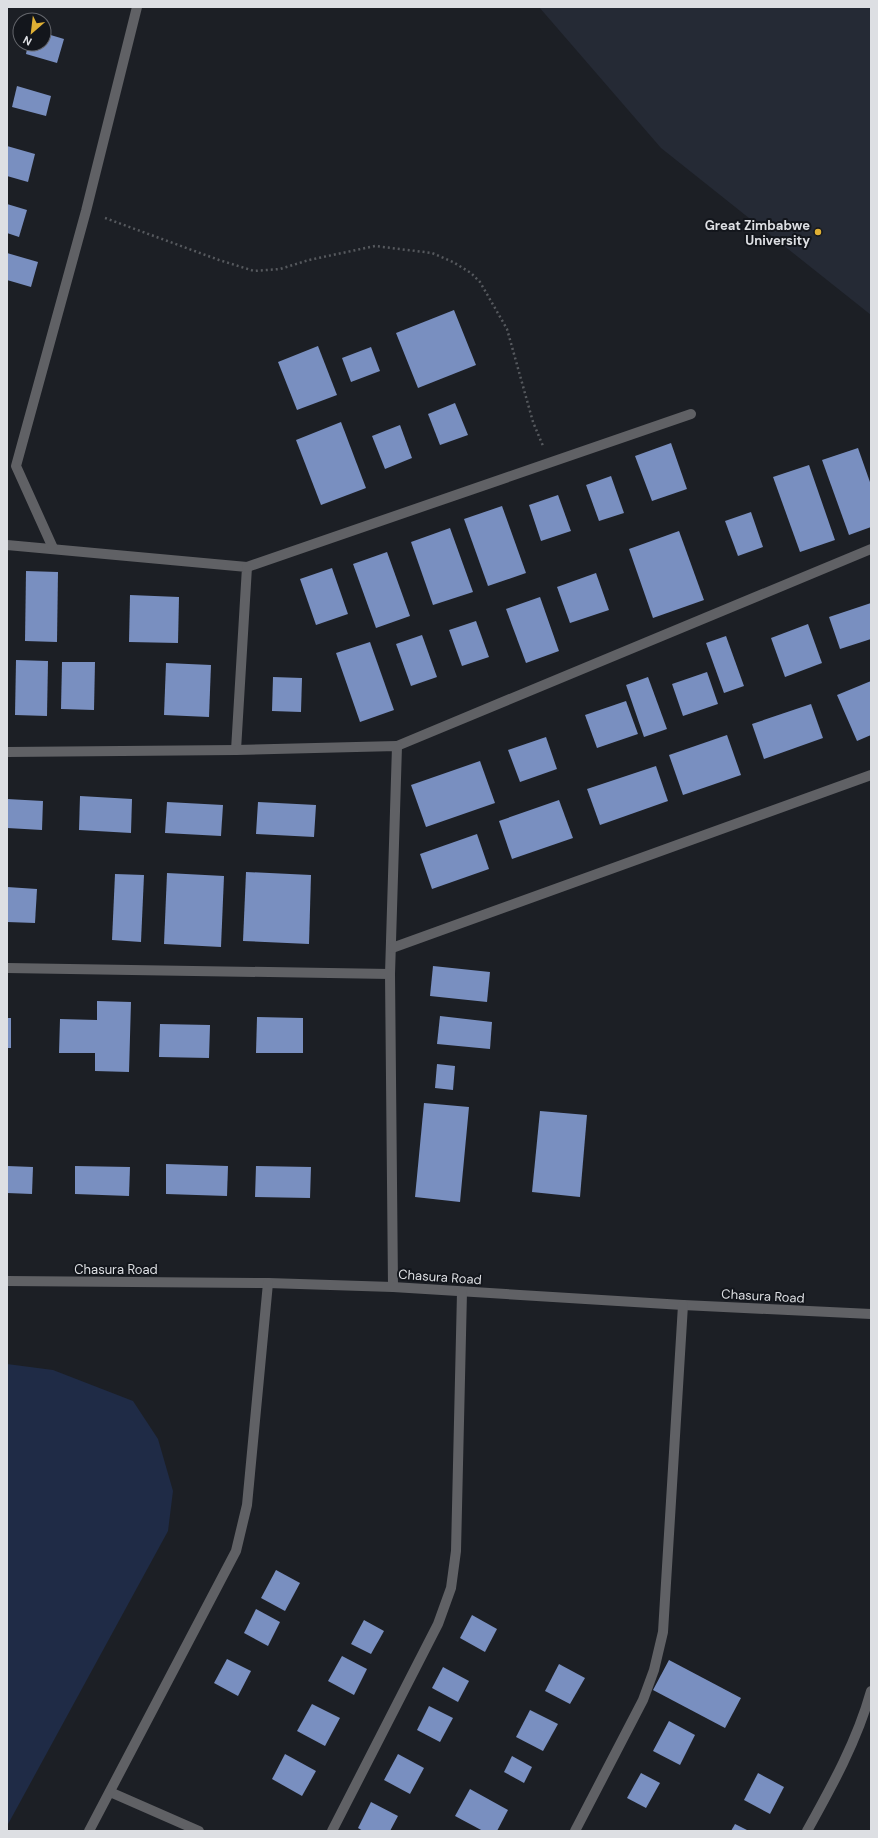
<svg xmlns="http://www.w3.org/2000/svg" width="878" height="1838" viewBox="0 0 878 1838" font-family="'DM Sans',sans-serif">
  <rect width="100%" height="100%" fill="#1c1f25"/>
  <path fill="#252a35" d="M539,7H871V315L661,148Z"/>
  <path fill="#1f2b46" d="M7,1364L53,1370L133,1401L158,1439L173,1491L168,1531L7,1826Z"/>
  <g fill="#798fc0">
    <path d="M44,33L64,39L57,63L26,54L28,44H44Z"/>
    <path d="M17,86L51,96L46,116L12,107Z"/>
    <path d="M7,146L35,154L28,182L7,176Z"/>
    <path d="M7,204L27,210L19,237L7,233Z"/>
    <path d="M7,253L38,262L31,287L7,280Z"/>
    <path d="M454,310L476,365L418,388L396,333Z"/>
    <path d="M318,346L337,395L297,410L278,362Z"/>
    <path d="M371,347L380,371L351,382L342,358Z"/>
    <path d="M455,403L468,435L440,445L428,414Z"/>
    <path d="M341,422L366,488L321,505L296,440Z"/>
    <path d="M400,425L412,458L385,469L372,436Z"/>
    <path d="M671,443L687,489L652,501L635,456Z"/>
    <path d="M858,448L871,485V527L849,535L822,460Z"/>
    <path d="M809,465L835,540L800,552L773,477Z"/>
    <path d="M611,476L624,513L599,521L586,485Z"/>
    <path d="M558,495L571,531L541,541L529,505Z"/>
    <path d="M502,506L526,573L488,586L464,519Z"/>
    <path d="M751,512L763,547L738,556L725,521Z"/>
    <path d="M450,528L473,592L433,605L411,542Z"/>
    <path d="M679,531L704,600L653,618L629,549Z"/>
    <path d="M387,552L410,616L376,628L353,564Z"/>
    <path d="M332,568L348,614L316,625L300,579Z"/>
    <path d="M26,571L58,572L57,642L25,641Z"/>
    <path d="M596,573L609,610L570,623L557,587Z"/>
    <path d="M130,595L179,597L178,643L129,642Z"/>
    <path d="M540,597L559,651L526,663L506,609Z"/>
    <path d="M871,603V639L840,649L829,617Z"/>
    <path d="M476,621L489,657L462,666L449,630Z"/>
    <path d="M808,624L822,663L785,677L771,638Z"/>
    <path d="M422,635L437,677L411,686L396,644Z"/>
    <path d="M726,636L744,686L724,693L706,643Z"/>
    <path d="M370,642L394,710L360,722L336,653Z"/>
    <path d="M16,660L48,661L47,716L15,715Z"/>
    <path d="M62,662H95L94,710L61,709Z"/>
    <path d="M166,663L211,665L209,717L164,715Z"/>
    <path d="M707,672L718,704L683,716L672,684Z"/>
    <path d="M273,677L302,678L301,712L272,711Z"/>
    <path d="M648,677L667,729L644,737L626,685Z"/>
    <path d="M871,681V735L857,741L837,695Z"/>
    <path d="M626,701L638,734L597,748L585,715Z"/>
    <path d="M811,704L823,738L764,759L752,724Z"/>
    <path d="M727,735L741,775L683,795L669,755Z"/>
    <path d="M546,737L557,769L520,782L508,750Z"/>
    <path d="M480,761L495,803L426,827L411,785Z"/>
    <path d="M656,766L668,801L600,825L587,789Z"/>
    <path d="M80,796L132,799L131,833L79,830Z"/>
    <path d="M7,799L43,801L42,830L7,828Z"/>
    <path d="M559,800L573,838L512,859L499,821Z"/>
    <path d="M167,802L223,805L221,836L165,833Z"/>
    <path d="M258,802L316,805L314,837L256,834Z"/>
    <path d="M477,834L489,869L432,889L420,854Z"/>
    <path d="M246,872L311,875L309,944L243,941Z"/>
    <path d="M167,873L224,876L221,947L164,944Z"/>
    <path d="M115,874L144,875L141,942L112,940Z"/>
    <path d="M7,887L37,889L35,923L7,922Z"/>
    <path d="M433,966L490,972L487,1002L430,996Z"/>
    <path d="M97,1001L131,1002L129,1072L95,1071V1053H59L60,1019L97,1020Z"/>
    <path d="M440,1016L492,1022L490,1049L437,1044Z"/>
    <path d="M257,1017L303,1018V1053H256Z"/>
    <rect x="7" y="1018" width="4" height="30"/>
    <path d="M160,1024L210,1025L209,1058L159,1057Z"/>
    <path d="M437,1064L455,1066L453,1090L435,1088Z"/>
    <path d="M424,1103L469,1107L460,1202L415,1197Z"/>
    <path d="M540,1111L587,1115L580,1197L532,1192Z"/>
    <path d="M166,1164L228,1166L227,1196L166,1194Z"/>
    <path d="M7,1166L33,1167L32,1194L7,1193Z"/>
    <path d="M75,1166L130,1167L129,1196L75,1194Z"/>
    <path d="M256,1166L311,1167L310,1198L255,1197Z"/>
    <path d="M276,1570L300,1583L285,1611L261,1598Z"/>
    <path d="M256,1609L280,1622L268,1646L244,1633Z"/>
    <path d="M472,1615L497,1629L485,1652L460,1638Z"/>
    <path d="M364,1620L384,1631L371,1654L351,1644Z"/>
    <path d="M342,1656L367,1669L354,1695L328,1681Z"/>
    <path d="M227,1659L251,1671L238,1696L214,1683Z"/>
    <path d="M669,1660L741,1698L725,1728L653,1690Z"/>
    <path d="M559,1664L585,1678L570,1704L545,1691Z"/>
    <path d="M443,1667L469,1681L458,1702L432,1688Z"/>
    <path d="M312,1704L340,1718L325,1746L297,1731Z"/>
    <path d="M429,1706L453,1718L440,1742L417,1730Z"/>
    <path d="M530,1710L558,1724L543,1751L516,1737Z"/>
    <path d="M669,1721L695,1735L680,1765L653,1751Z"/>
    <path d="M285,1754L316,1771L302,1796L272,1779Z"/>
    <path d="M398,1754L424,1768L410,1794L384,1780Z"/>
    <path d="M512,1756L532,1767L524,1783L504,1772Z"/>
    <path d="M641,1773L660,1783L646,1808L627,1798Z"/>
    <path d="M758,1773L784,1787L770,1814L744,1800Z"/>
    <path d="M470,1789L508,1810L497,1831H483L455,1816Z"/>
    <path d="M371,1802L398,1816L390,1831H363L358,1828Z"/>
    <path d="M735,1824L749,1831H731Z"/>
  </g>
  <g fill="none" stroke-linecap="round" stroke-linejoin="round">
    <path stroke="#56595e" stroke-width="2.5" stroke-dasharray="2 3" stroke-linecap="butt" d="M105,218L219,260L254,271L280,269L309,260L375,246L432,253L453,262L471,273L480,282L507,329L533,422L543,446"/>
    <g stroke="#606165" stroke-width="10">
      <path d="M7,545L247,567L236,750"/>
      <path d="M53,548L16,466L86,211L137,7"/>
      <path d="M247,567L691,414"/>
      <path d="M397,746L871,549"/>
      <path d="M7,752L236,750L397,746L390,974L393,1287"/>
      <path d="M392,948L871,775"/>
      <path d="M7,968L390,974"/>
      <path d="M7,1281L268,1283L393,1287L683,1305L871,1314"/>
      <path d="M110,1792L199,1831"/>
      <path d="M89,1831L236,1551L247,1505L268,1283"/>
      <path d="M332,1831L438,1624L451,1588L456,1551L462,1292"/>
      <path d="M575,1831L643,1700L654,1670L663,1632L683,1305"/>
      <path d="M807,1831C832,1786 857,1741 871,1691"/>
    </g>
  </g>
  <circle fill="#e0b034" stroke="#13161c" stroke-width="1.5" cx="818" cy="232" r="4"/>
  <g text-anchor="middle" dominant-baseline="central" stroke-width="4" stroke-linejoin="round" paint-order="stroke">
    <g font-size="13" font-weight="bold" fill="#dddfe3" stroke="#13161c" text-anchor="end">
      <text x="810" y="225">Great Zimbabwe<tspan x="810" dy="15">University</tspan></text>
    </g>
    <g font-size="13" fill="#dddfe3" stroke="#13161c">
      <text x="116" y="1269">Chasura Road</text>
      <text transform="translate(440 1277) rotate(4)">Chasura Road</text>
      <text transform="translate(763 1296) rotate(3)">Chasura Road</text>
    </g>
  </g>
  <rect width="878" height="1838" fill="none" stroke="#dddfe3" stroke-width="16"/>
  <g transform="translate(32 32) rotate(208)"><circle r="19" fill="#13161c" stroke="#64666c"/>
  <path d="M0-3L7 15L0 10L-7 15Z" fill="#e0b034"/>
  <text y="-6" font-size="11" font-weight="bold" text-anchor="middle" fill="#dddfe3">N</text>
  </g>
</svg>
